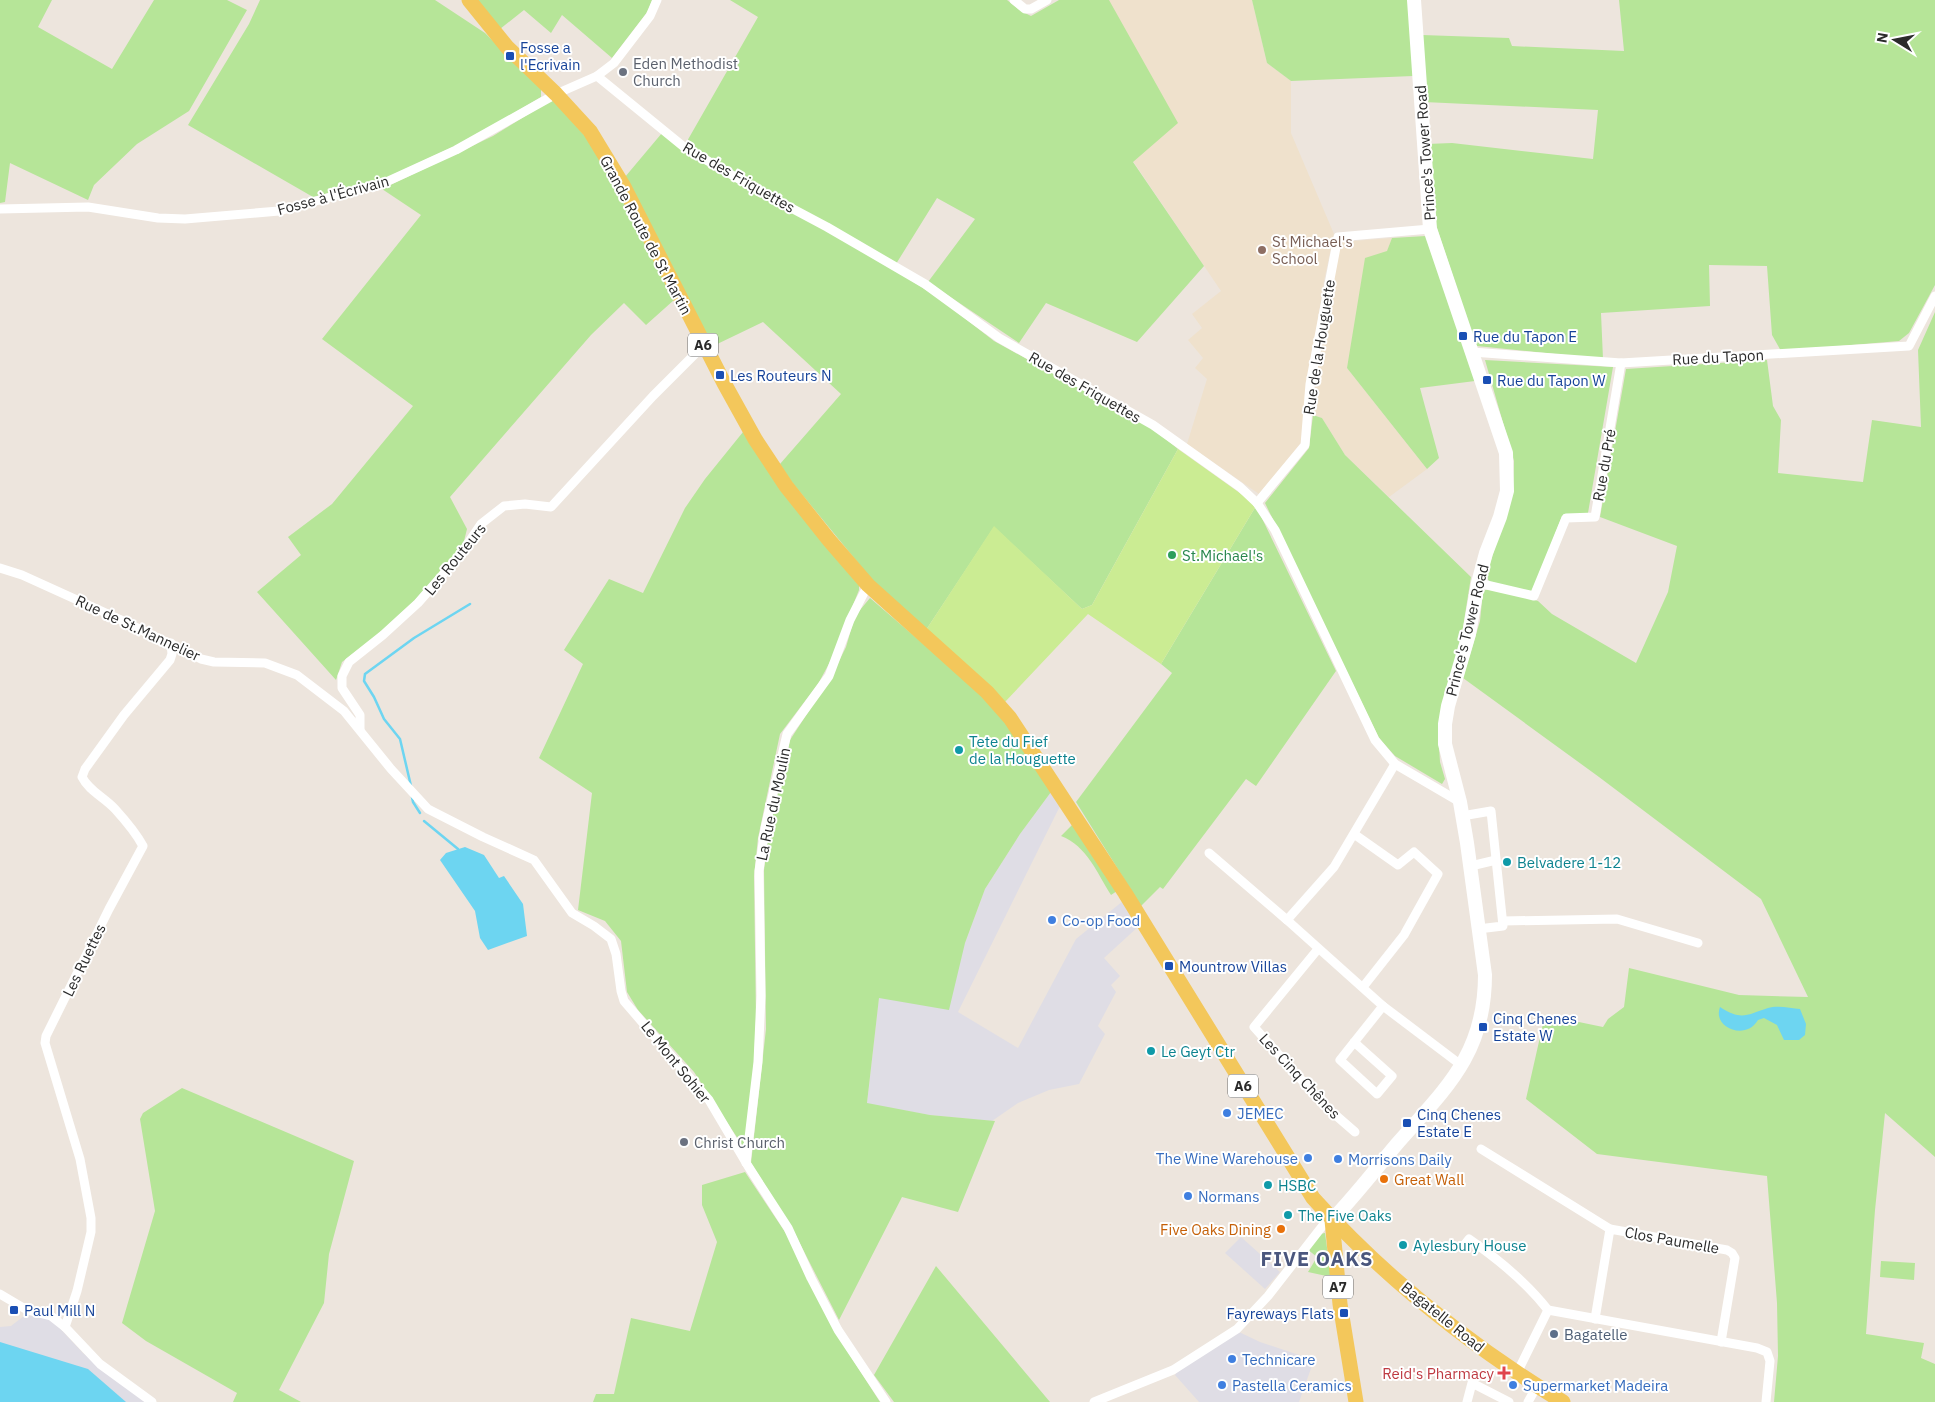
<svg xmlns="http://www.w3.org/2000/svg" width="1935" height="1402" viewBox="0 0 1935 1402" font-family="'IBM Plex Sans',sans-serif">
  <rect width="100%" height="100%" fill="#ede5dd"/>
  <g fill="#dfdde5">
    <path d="M1051,792L1060,806L958,1012L1018,1048L1076,939L1123,901L1139,926L1104,958L1120,976L1111,985L1116,992L1098,1026L1105,1034L1079,1084L1049,1090L1018,1103L992,1121L930,1115L867,1104L879,997L965,943L985,889L1020,834Z"/>
    <path d="M1241,1237L1280,1272L1265,1289L1225,1253Z"/>
    <path d="M34,1315L53,1321L83,1353L145,1402H0V1327L11,1326L24,1316Z"/>
    <path d="M1239,1332L1260,1342L1314,1360L1299,1402H1199L1175,1375L1179,1370Z"/>
  </g>
  <g fill="#efe1cc">
    <path d="M1109,0H1252L1267,63L1291,81V133L1334,234L1324,281L1308,383L1302,442L1259,494L1187,444L1207,379L1195,368L1203,358L1188,340L1202,328L1192,314L1221,291L1133,161Z"/>
    <path d="M1392,238L1347,368L1427,469L1389,497L1345,455L1322,418L1313,415L1316,377L1340,242Z"/>
  </g>
  <g fill="#b6e598">
    <path d="M0,0H52L38,27L112,69L154,0H227L247,10L189,111L137,144L94,185L88,200L10,163L5,202L0,203Z"/>
    <path d="M260,0H435L485,33L541,89V97L470,139L386,178L313,197L188,125L249,24Z"/>
    <path d="M477,0H652L648,11L612,58L562,15L551,33L524,10L500,29Z"/>
    <path d="M730,0H1007L1021,11L1031,16L1059,0H1109L1178,123L1133,162L1204,266L1137,342L1046,303L1019,343L928,282L975,219L937,198L896,264L732,172L686,143L758,17Z"/>
    <path d="M1252,0H1409L1413,76L1291,81L1267,63Z"/>
    <path d="M1619,0H1935V285L1909,333L1899,341L1781,351L1772,335L1767,266L1709,265L1710,306L1601,313L1603,359L1477,346L1475,343L1436,225L1427,144L1452,143L1593,159L1598,110L1424,102L1422,35L1509,38L1512,46L1624,51Z"/>
    <path d="M553,99L596,149L674,300L646,325L624,303L591,335L450,497L467,529L463,545L415,600L376,636L342,662L336,680L257,592L301,555L288,537L332,504L413,406L322,339L421,215L382,189L493,136Z"/>
    <path d="M662,133L682,148L901,274L940,299L994,341L1152,428L1178,449L1092,605L1082,609L994,527L926,630L873,581L791,481L780,464L841,394L763,322L711,347L625,177Z"/>
    <path d="M1426,236L1475,381L1420,388L1439,458L1427,469L1347,368L1365,258L1387,251L1392,238Z"/>
    <path d="M1935,312V1157L1885,1113L1875,1210L1866,1334L1924,1343L1921,1358L1935,1364V1402H1774L1778,1356L1777,1303L1767,1176L1597,1154L1526,1099L1545,1015L1603,1027L1608,1019L1624,1007L1629,968L1739,995L1808,997L1761,899L1599,777L1463,678L1480,621L1483,591L1488,589L1500,590L1538,601L1552,614L1636,663L1668,592L1677,546L1600,517L1626,369L1767,360L1773,406L1781,420L1778,473L1863,482L1872,420L1921,427L1918,350Z"/>
    <path d="M1485,360L1613,367L1588,513L1562,516L1532,593L1490,583L1486,576L1513,491L1514,461Z"/>
    <path d="M1313,415L1322,418L1345,455L1471,577L1460,646L1442,705L1438,731L1440,762L1445,779L1442,784L1395,756L1379,738L1265,503L1309,448Z"/>
    <path d="M743,432L859,581V590L831,660L818,684L780,734L758,838L754,876L756,1019L753,1081L744,1148L694,1072L638,1010L627,992L621,941L605,921L578,910L592,793L539,758L583,664L564,650L609,579L643,593L685,508L705,479Z"/>
    <path d="M1256,506L1336,671L1256,786L1246,779L1163,889L1160,887L1141,906L1076,802L1172,673L1161,664Z"/>
    <path d="M870,598L993,704L1051,792L1020,834L985,889L965,943L949,1010L879,998L867,1103L930,1115L995,1121L958,1212L902,1197L839,1320L792,1228L751,1163L766,1029L764,870L769,831L790,740L831,677L846,647L855,616Z"/>
    <path d="M1073,824L1117,891L1111,895C1097,873 1087,846 1061,836Z"/>
    <path d="M182,1088L354,1161L329,1254L324,1303L279,1390L301,1402H233L237,1393L146,1341L122,1323L155,1211L140,1119L143,1113Z"/>
    <path d="M745,1172L787,1235L835,1332L880,1402H593L596,1394H614L631,1318L690,1331L717,1242L702,1205V1185Z"/>
    <path d="M1325,1233L1331,1277L1308,1272L1317,1257L1307,1249L1319,1234Z"/>
    <path d="M1881,1261L1915,1263L1914,1280L1880,1277Z"/>
    <path d="M936,1266L1050,1402H1051H894L874,1375Z"/>
  </g>
  <path fill="#cbec93" d="M1178,449L1251,501L1256,506L1161,664L1088,614L1004,703L926,630L994,526L1082,609L1092,605Z"/>
  <g fill="#6dd5f1">
    <path d="M465,847L484,855L499,878L504,876L523,904L527,936L488,950L480,938L475,911L440,860L446,853Z"/>
    <path d="M1720,1007C1742,1021 1746,1015 1768,1008C1777,1005 1791,1008 1800,1009L1806,1024L1805,1035L1799,1040H1784L1777,1025L1764,1018L1758,1020C1746,1041 1712,1028 1720,1007Z"/>
    <path d="M0,1342L88,1369L126,1402H0Z"/>
  </g>
  <g fill="none" stroke-linecap="round" stroke-linejoin="round">
    <g stroke="#6dd5f1" stroke-width="2.5">
      <path d="M411,786L400,739L384,719L374,697L364,681L365,674L414,638L470,604"/>
      <path d="M412,797L413,802L420,813"/>
      <path d="M424,821L458,849"/>
    </g>
    <g stroke="#fff" stroke-width="9">
      <path d="M1014,0L1025,9H1031L1047,0"/>
      <path d="M597,76L684,147L763,193L827,227L925,284L999,338L1153,425L1240,487L1257,503L1275,530L1375,740L1395,764L1460,802"/>
      <path d="M0,209L88,207L158,218L185,219L279,211L386,182L456,150L556,94L597,76L614,63L650,16L657,0"/>
      <path d="M1472,352L1621,363L1909,346L1935,296"/>
      <path d="M1257,503L1305,445L1310,384L1338,237L1430,229"/>
      <path d="M0,568L22,575L119,619L201,659L214,662L265,663L297,675L344,711L391,769L428,809L483,837L534,860L572,913L594,926L611,939L616,954L621,991L624,1001L709,1100L748,1166L788,1228L811,1278L838,1330L886,1402"/>
      <path d="M1478,583L1534,596L1566,518L1595,517L1621,363"/>
      <path d="M360,729V715L342,688V676L349,662L383,635L418,603L460,555L481,524L504,506L525,504L551,507L653,396L704,345"/>
      <path d="M1395,764L1334,867L1287,920L1383,1006L1461,1065"/>
      <path d="M1462,816L1491,811L1503,926L1478,929"/>
      <path d="M1354,834L1398,865L1414,852L1438,874L1404,935L1363,987"/>
      <path d="M1209,853L1287,920"/>
      <path d="M1475,865L1496,860"/>
      <path d="M1503,921L1617,919L1698,943"/>
      <path d="M1318,949L1254,1027L1324,1105L1355,1132"/>
      <path d="M1354,1042L1392,1076L1377,1094L1340,1060L1383,1006"/>
      <path d="M1481,1149L1610,1229"/>
      <path d="M746,1163L758,1062L761,996L759,871L765,828L787,734L829,676L850,620L868,585"/>
      <path d="M1462,1248L1469,1239C1498,1259 1526,1282 1548,1310"/>
      <path d="M0,1294L27,1310L51,1316L65,1327L100,1364L152,1402"/>
      <path d="M1595,1319L1610,1229L1727,1250L1732,1253L1735,1258L1721,1342"/>
      <path d="M65,1327L77,1291L91,1232V1218L80,1159L45,1043L46,1036L109,909L143,846C136,833 125,820 115,809C104,797 89,791 82,777L85,769L124,715L170,660L172,654L171,643"/>
      <path d="M1517,1373L1548,1310L1757,1348L1767,1352L1770,1361L1766,1402"/>
      <path d="M1094,1402L1173,1370L1237,1329L1268,1296L1324,1224L1332,1220"/>
      <path d="M1467,1402L1472,1383L1509,1402"/>
      <path d="M1528,1402L1537,1386"/>
    </g>
    <path stroke="#fff" stroke-width="14" d="M1332,1220C1355,1196 1375,1170 1396,1145C1445,1089 1485,1055 1485,975L1467,843L1460,802L1445,744V724L1448,706L1469,634L1478,583L1486,553L1500,517L1507,491L1506,453L1430,229L1414,0"/>
    <g stroke="#f3c75b" stroke-width="15">
      <path d="M469,0L507,47L556,94L590,131L624,187L724,383L755,439L786,486L829,540L868,585L987,692L1010,718L1125,893L1313,1198C1385,1278 1471,1346 1563,1402"/>
      <path d="M1332,1220L1340,1304L1356,1402"/>
    </g>
  </g>
  <g fill="#1a4fb4" stroke="#fff" stroke-width="2">
    <rect x="505" y="51" width="10" height="10" rx="2.5"/>
    <rect x="1458" y="331" width="10" height="10" rx="2.5"/>
    <rect x="715" y="370" width="10" height="10" rx="2.5"/>
    <rect x="1482" y="375" width="10" height="10" rx="2.5"/>
    <rect x="1164" y="961" width="10" height="10" rx="2.5"/>
    <rect x="1478" y="1022" width="10" height="10" rx="2.5"/>
    <rect x="1402" y="1118" width="10" height="10" rx="2.5"/>
    <rect x="9" y="1305" width="10" height="10" rx="2.5"/>
    <rect x="1339" y="1308" width="10" height="10" rx="2.5"/>
  </g>
  <g fill="#6b7280" stroke="#fff" stroke-width="2">
    <circle cx="623" cy="72" r="5"/>
    <circle cx="684" cy="1142" r="5"/>
  </g>
  <circle fill="#8d6e63" stroke="#fff" stroke-width="2" cx="1262" cy="250" r="5"/>
  <circle fill="#2e9e5b" stroke="#fff" stroke-width="2" cx="1172" cy="555" r="5"/>
  <g fill="#0f9aa8" stroke="#fff" stroke-width="2">
    <circle cx="959" cy="750" r="5"/>
    <circle cx="1507" cy="862" r="5"/>
    <circle cx="1151" cy="1051" r="5"/>
    <circle cx="1268" cy="1185" r="5"/>
    <circle cx="1288" cy="1215" r="5"/>
    <circle cx="1403" cy="1245" r="5"/>
  </g>
  <g fill="#3f7fe0" stroke="#fff" stroke-width="2">
    <circle cx="1052" cy="920" r="5"/>
    <circle cx="1227" cy="1113" r="5"/>
    <circle cx="1308" cy="1158" r="5"/>
    <circle cx="1338" cy="1159" r="5"/>
    <circle cx="1188" cy="1196" r="5"/>
    <circle cx="1232" cy="1359" r="5"/>
    <circle cx="1222" cy="1385" r="5"/>
    <circle cx="1513" cy="1385" r="5"/>
  </g>
  <g fill="#e8710a" stroke="#fff" stroke-width="2">
    <circle cx="1384" cy="1179" r="5"/>
    <circle cx="1281" cy="1229" r="5"/>
  </g>
  <circle fill="#5c6f8a" stroke="#fff" stroke-width="2" cx="1554" cy="1334" r="5"/>
  <path fill="#e0444e" stroke="#fff" stroke-width="2" d="M1501.5 1365.5h5v5h5v5h-5v5h-5v-5h-5v-5h5z"/>
  <g text-anchor="middle" dominant-baseline="central" stroke-width="4" stroke-linejoin="round" paint-order="stroke">
    <g fill="#fff" stroke="#6b6b6b" stroke-width="1">
      <rect x="688" y="333.5" width="30" height="23" rx="4"/>
      <rect x="1228" y="1074.5" width="30" height="23" rx="4"/>
      <rect x="1323" y="1275.5" width="30" height="23" rx="4"/>
    </g>
    <g font-size="14" font-weight="bold" fill="#2b2b2b">
      <text x="703" y="345">A6</text>
      <text x="1243" y="1086">A6</text>
      <text x="1338" y="1287">A7</text>
    </g>
    <g font-size="15" fill="#164399" stroke="#fff" text-anchor="start">
      <text x="520" y="47">Fosse a<tspan x="520" dy="17">l'Ecrivain</tspan></text>
      <text x="1473" y="336">Rue du Tapon E</text>
      <text x="730" y="375">Les Routeurs N</text>
      <text x="1497" y="380">Rue du Tapon W</text>
      <text x="1179" y="966">Mountrow Villas</text>
      <text x="1493" y="1018">Cinq Chenes<tspan x="1493" dy="17">Estate W</tspan></text>
      <text x="1417" y="1114">Cinq Chenes<tspan x="1417" dy="17">Estate E</tspan></text>
      <text x="24" y="1310">Paul Mill N</text>
      <text x="1334" y="1313" text-anchor="end">Fayreways Flats</text>
    </g>
    <g font-size="15" fill="#5b616d" stroke="#fff" text-anchor="start">
      <text x="633" y="63">Eden Methodist<tspan x="633" dy="17">Church</tspan></text>
      <text x="694" y="1142">Christ Church</text>
    </g>
    <g font-size="15" fill="#2b2b2b" stroke="#fff">
      <text transform="translate(1425 153) rotate(-94)">Prince's Tower Road</text>
      <text transform="translate(739 177) rotate(30)">Rue des Friquettes</text>
      <text transform="translate(333 195) rotate(-15)">Fosse à l'Écrivain</text>
      <text transform="translate(646 235) rotate(62)">Grande Route de St Martin</text>
      <text transform="translate(1319 347) rotate(-81)">Rue de la Houguette</text>
      <text transform="translate(1718 357) rotate(-3)">Rue du Tapon</text>
      <text transform="translate(1085 387) rotate(30)">Rue des Friquettes</text>
      <text transform="translate(1604 465) rotate(-80)">Rue du Pré</text>
      <text transform="translate(455 559) rotate(-51)">Les Routeurs</text>
      <text transform="translate(138 628) rotate(25)">Rue de St.Mannelier</text>
      <text transform="translate(1467 630) rotate(-76)">Prince's Tower Road</text>
      <text transform="translate(773 804) rotate(-78)">La Rue du Moulin</text>
      <text transform="translate(84 960) rotate(-64)">Les Ruettes</text>
      <text transform="translate(676 1062) rotate(51)">Le Mont Sohier</text>
      <text transform="translate(1300 1076) rotate(47)">Les Cinq Chênes</text>
      <text transform="translate(1672 1240) rotate(10)">Clos Paumelle</text>
      <text transform="translate(1443 1317) rotate(39)">Bagatelle Road</text>
    </g>
    <g font-size="15" fill="#785e54" stroke="#fff" text-anchor="start">
      <text x="1272" y="241">St Michael's<tspan x="1272" dy="17">School</tspan></text>
    </g>
    <g font-size="15" fill="#27864d" stroke="#fff" text-anchor="start">
      <text x="1182" y="555">St.Michael's</text>
    </g>
    <g font-size="15" fill="#0d838f" stroke="#fff" text-anchor="start">
      <text x="969" y="741">Tete du Fief<tspan x="969" dy="17">de la Houguette</tspan></text>
      <text x="1517" y="862">Belvadere 1-12</text>
      <text x="1161" y="1051">Le Geyt Ctr</text>
      <text x="1278" y="1185">HSBC</text>
      <text x="1298" y="1215">The Five Oaks</text>
      <text x="1413" y="1245">Aylesbury House</text>
    </g>
    <g font-size="15" fill="#366cbe" stroke="#fff" text-anchor="start">
      <text x="1062" y="920">Co-op Food</text>
      <text x="1237" y="1113">JEMEC</text>
      <text x="1298" y="1158" text-anchor="end">The Wine Warehouse</text>
      <text x="1348" y="1159">Morrisons Daily</text>
      <text x="1198" y="1196">Normans</text>
      <text x="1242" y="1359">Technicare</text>
      <text x="1232" y="1385">Pastella Ceramics</text>
      <text x="1523" y="1385">Supermarket Madeira</text>
    </g>
    <g font-size="15" fill="#c56008" stroke="#fff" text-anchor="start">
      <text x="1394" y="1179">Great Wall</text>
      <text x="1271" y="1229" text-anchor="end">Five Oaks Dining</text>
    </g>
    <g font-size="15" fill="#4e5e75" stroke="#fff" text-anchor="start">
      <text x="1564" y="1334">Bagatelle</text>
    </g>
    <g font-size="15" fill="#be3a42" stroke="#fff" text-anchor="end">
      <text x="1494" y="1373">Reid's Pharmacy</text>
    </g>
    <g font-size="20" font-weight="bold" letter-spacing="1" fill="#4a567d" stroke="#fff">
      <text x="1317" y="1258">FIVE OAKS</text>
    </g>
  </g>
  <g transform="translate(1895 40) rotate(280)" stroke="#ffffff" stroke-width="4" paint-order="stroke">
  <path d="M0-4L9 19L0 12L-9 19Z" fill="#2b2b2b"/>
  <text y="-8" font-size="14" font-weight="bold" text-anchor="middle" fill="#2b2b2b">N</text>
  </g>
</svg>
